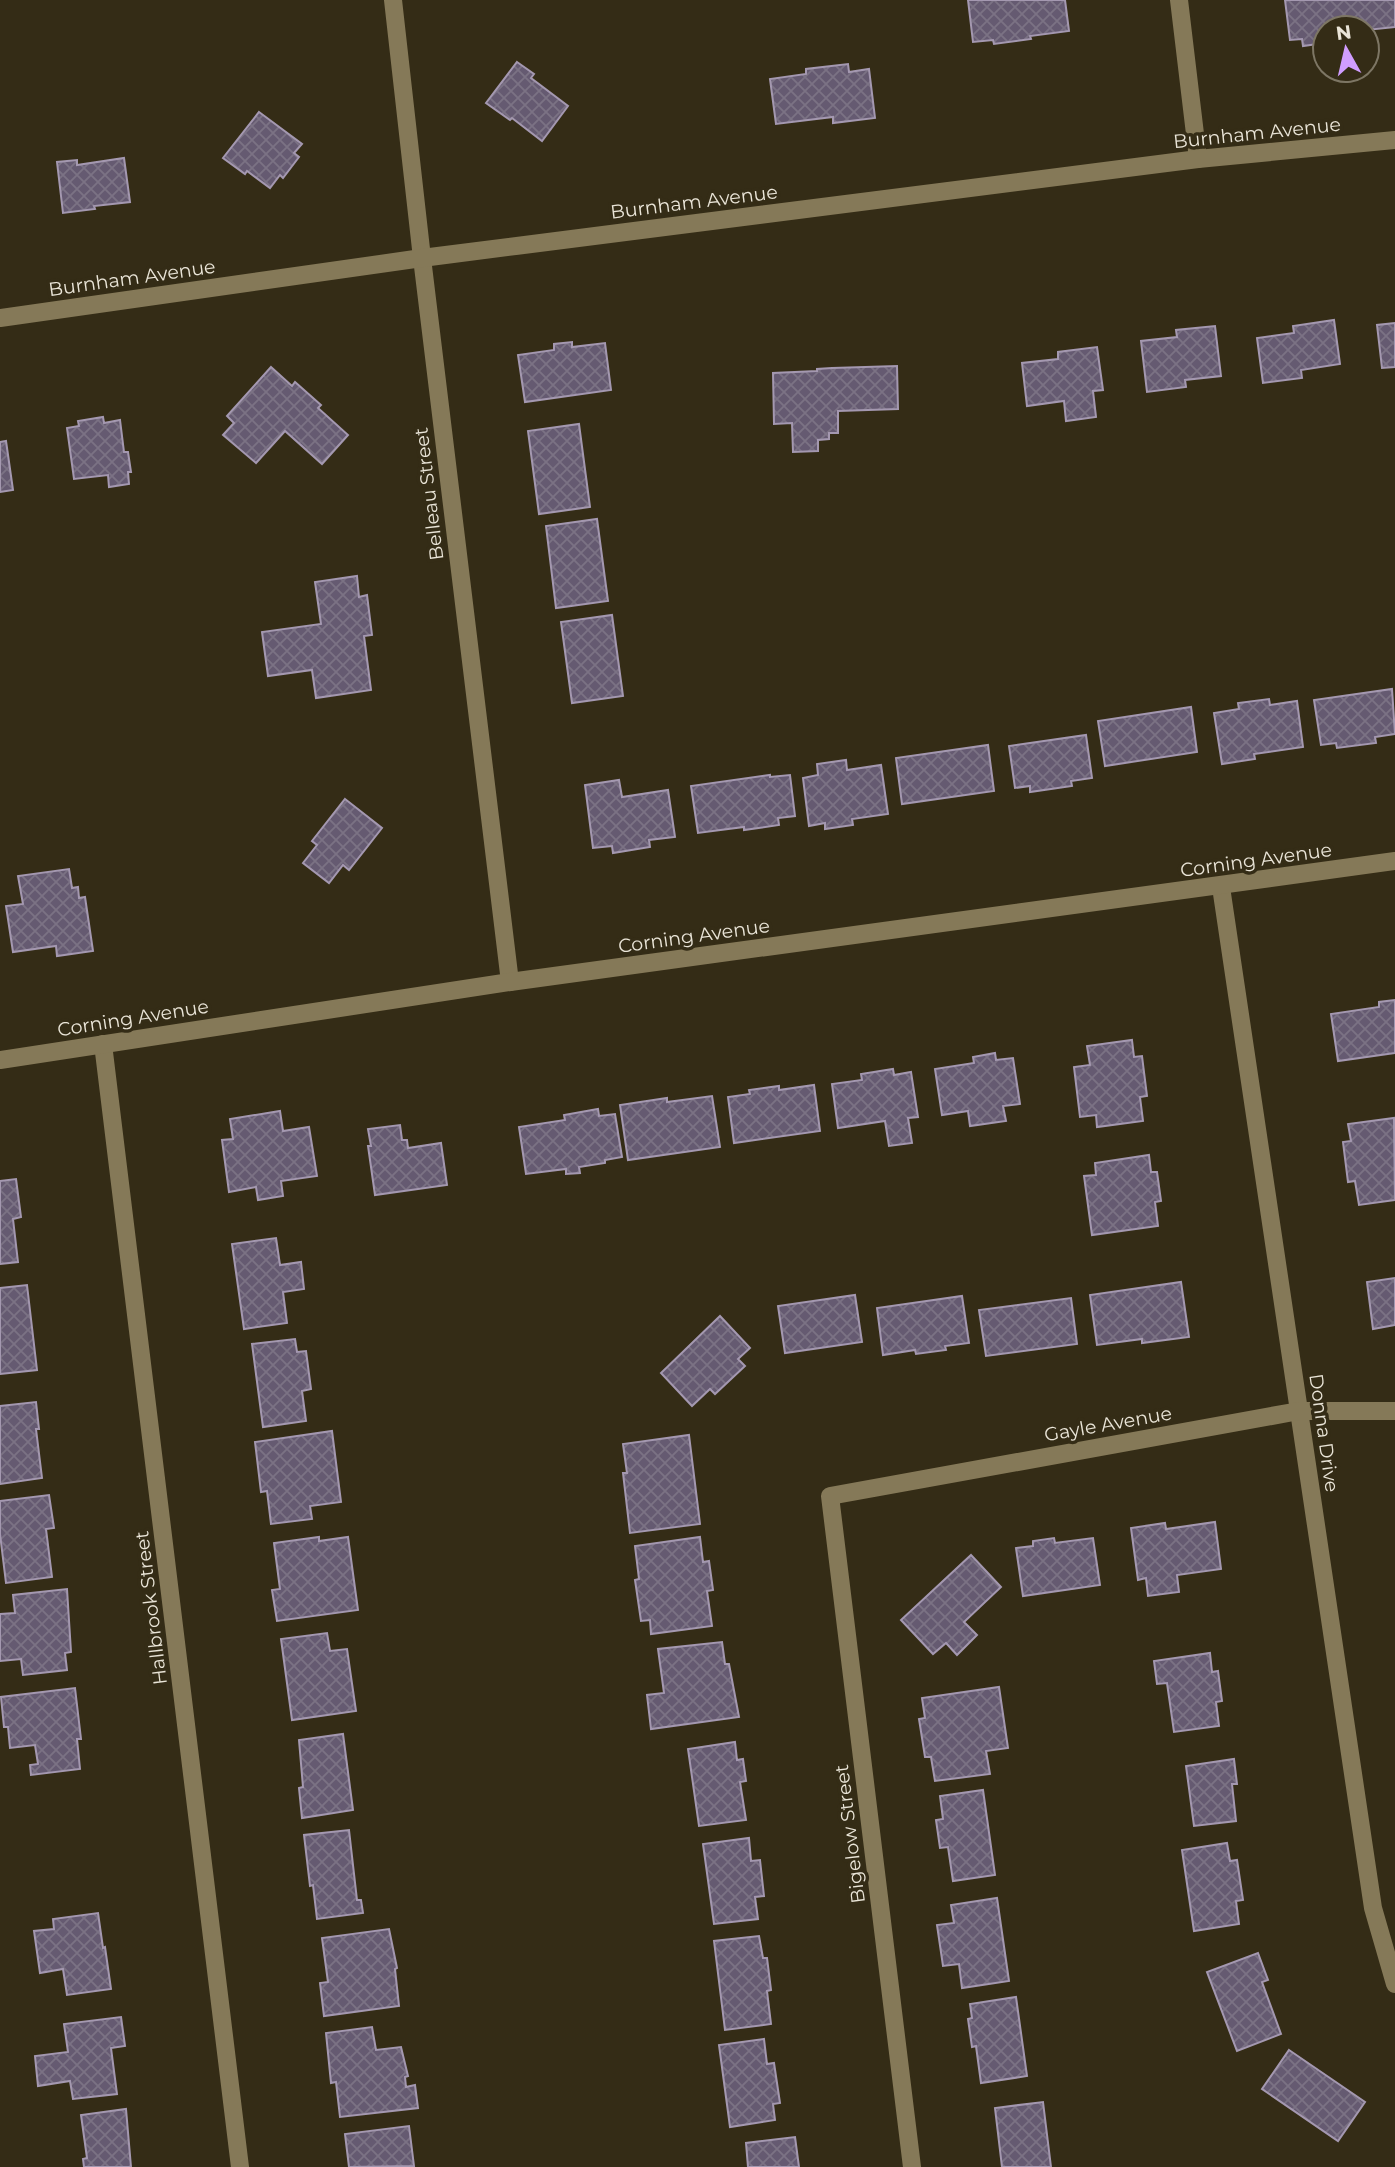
<svg xmlns="http://www.w3.org/2000/svg" width="1395" height="2167" viewBox="0 0 1395 2167" font-family="Montserrat,sans-serif">
  <defs>
    <pattern id="building-cross-hatch" width="8" height="8" patternUnits="userSpaceOnUse" patternTransform="scale(1.75)"><rect width="8" height="8" fill="#655a71"/><path d="M0 0l8 8M0 8l8-8" fill="none" stroke="#7b7284"/></pattern>
  </defs>
  <rect width="100%" height="100%" fill="#342c16"/>
  <g fill="url(#building-cross-hatch)" stroke="#a498b0" stroke-width="2">
    <path d="M968,0H1065L1069,31L1030,36L1031,39L994,44L993,40L973,42Z"/>
    <path d="M1285,0H1395V27L1367,30V28H1325V43L1303,46L1302,39L1290,40Z"/>
    <path d="M517,62L534,74L531,78L568,106L542,141L512,118L510,120L486,103Z"/>
    <path d="M848,64L849,72L869,69L875,118L833,123V117L776,124L770,79L806,74V69Z"/>
    <path d="M259,112L302,144L294,153L299,157L283,178L280,175L270,188L247,171L245,174L223,158Z"/>
    <path d="M124,158L130,202L94,206L95,209L63,213L57,162L77,160V165Z"/>
    <path d="M1334,320L1340,364L1301,370L1302,378L1263,383L1257,338L1294,333L1293,326Z"/>
    <path d="M1395,323V367L1382,368L1377,325Z"/>
    <path d="M1215,326L1221,376L1185,380L1186,387L1147,392L1141,341L1177,337L1176,330Z"/>
    <path d="M572,342V347L605,343L611,390L525,402L518,355L554,350V344Z"/>
    <path d="M1097,347L1103,390L1093,391L1096,417L1066,421L1064,401L1027,406L1022,363L1058,359V352Z"/>
    <path d="M897,366L898,409L838,411V433H829V439L818,440V451L793,452L792,423L774,424L773,373L817,371V369L832,368Z"/>
    <path d="M271,367L292,386L295,382L321,405L318,408L348,435L322,464L285,431L256,463L223,435L234,423L227,416Z"/>
    <path d="M103,417L104,423L120,420L124,452H128L131,472H128L129,484L109,487L108,475L74,479L67,428L79,426L78,421Z"/>
    <path d="M579,424L590,507L539,514L528,431Z"/>
    <path d="M6,441L13,490L0,492V442Z"/>
    <path d="M597,519L608,601L556,608L546,526Z"/>
    <path d="M357,576L359,597L367,595L372,635L364,636L371,690L316,698L312,670L268,676L262,632L321,624L315,582Z"/>
    <path d="M612,615L623,696L572,703L561,622Z"/>
    <path d="M1392,689L1395,734L1375,737L1376,743L1337,748L1336,743L1321,745L1314,700Z"/>
    <path d="M1269,699L1270,705L1297,701L1303,747L1254,754L1255,759L1222,764L1214,713L1239,709L1238,703Z"/>
    <path d="M1191,707L1197,752L1105,766L1098,721Z"/>
    <path d="M1086,735L1092,778L1071,781L1072,786L1030,792V786L1015,788L1009,746Z"/>
    <path d="M988,745L994,791L902,804L896,758Z"/>
    <path d="M846,760L847,770L881,765L888,814L852,819L853,825L825,829V823L809,826L803,778L818,775L817,764Z"/>
    <path d="M770,775V777L790,775L795,816L778,818L779,825L744,830V827L698,833L691,786Z"/>
    <path d="M619,780L622,797L668,790L675,837L649,840L650,847L613,853L612,846L593,848L585,785Z"/>
    <path d="M345,799L382,828L349,870L343,865L329,883L303,863L317,845L312,841Z"/>
    <path d="M69,869L72,888L78,887L79,898L85,897L93,951L57,956L56,946L13,952L6,906L23,904L18,876Z"/>
    <path d="M1395,1000V1053L1338,1061L1331,1014L1379,1007V1002Z"/>
    <path d="M1132,1040L1134,1057L1142,1056L1147,1096L1140,1097L1143,1121L1097,1127L1096,1115L1080,1117L1074,1067L1090,1065L1087,1046Z"/>
    <path d="M995,1053L996,1060L1013,1058L1020,1104L1003,1106L1006,1121L970,1126L968,1111L942,1115L935,1069L974,1063L973,1057Z"/>
    <path d="M893,1069L894,1075L911,1072L918,1117L908,1118L912,1143L889,1146L885,1121L838,1128L832,1084L862,1080L861,1074Z"/>
    <path d="M814,1085L820,1131L734,1143L728,1097L750,1094L749,1090L779,1086V1090Z"/>
    <path d="M712,1096L720,1147L628,1160L620,1105L667,1098V1102Z"/>
    <path d="M598,1109L599,1116L615,1114L622,1157L605,1160V1163L579,1167L580,1173L566,1174V1169L526,1174L519,1127L565,1120L564,1115Z"/>
    <path d="M280,1111L283,1131L309,1127L317,1176L281,1181L283,1196L258,1200L256,1187L229,1192L222,1140L233,1139L230,1119Z"/>
    <path d="M1394,1118L1395,1200L1359,1205L1355,1181L1348,1182L1343,1142L1351,1141L1348,1124Z"/>
    <path d="M400,1125L402,1140H407L408,1148L441,1143L447,1185L375,1195L368,1146H371L368,1129Z"/>
    <path d="M1149,1155L1151,1172H1157L1161,1201L1155,1202L1158,1226L1092,1235L1084,1176L1096,1175L1095,1163Z"/>
    <path d="M16,1179L21,1217L13,1219L18,1262L0,1264V1181Z"/>
    <path d="M276,1238L280,1265L301,1262L304,1289L283,1292L287,1323L244,1329L232,1244Z"/>
    <path d="M1395,1278V1325L1373,1329L1367,1282Z"/>
    <path d="M1181,1282L1189,1337L1142,1343V1339L1097,1345L1090,1295Z"/>
    <path d="M27,1285L37,1370L0,1374V1288Z"/>
    <path d="M855,1295L862,1342L785,1353L778,1306Z"/>
    <path d="M962,1296L969,1343L945,1346L946,1350L916,1354L915,1350L883,1355L877,1308Z"/>
    <path d="M1071,1298L1077,1344L986,1356L979,1310Z"/>
    <path d="M720,1316L750,1348L738,1359L745,1366L715,1394L710,1389L692,1406L661,1373Z"/>
    <path d="M295,1339L297,1352L306,1351L311,1389L302,1391L306,1421L263,1427L252,1344Z"/>
    <path d="M36,1402L39,1429H36L42,1478L0,1484V1406Z"/>
    <path d="M332,1431L341,1502L310,1506L312,1519L271,1524L267,1491L261,1492L255,1442Z"/>
    <path d="M689,1435L700,1524L630,1533L623,1473H627L623,1444Z"/>
    <path d="M49,1495L54,1528L46,1529L52,1577L6,1583L0,1534V1501Z"/>
    <path d="M1215,1522L1221,1569L1177,1575L1179,1592L1148,1596L1146,1578L1138,1580L1131,1528L1165,1523L1166,1529Z"/>
    <path d="M319,1537V1541L348,1537L358,1610L277,1621L272,1590L280,1589L274,1543Z"/>
    <path d="M700,1537L703,1562L709,1561L713,1590L707,1591L712,1626L651,1634L650,1620L641,1621L635,1580L639,1579L635,1546Z"/>
    <path d="M1054,1538L1055,1543L1093,1538L1100,1585L1023,1596L1016,1548L1033,1546V1541Z"/>
    <path d="M971,1555L1001,1587L964,1622L977,1635L957,1655L946,1643L933,1654L901,1620Z"/>
    <path d="M67,1589L71,1652L65,1653L67,1670L23,1675L21,1659L0,1661V1614L15,1613L13,1595Z"/>
    <path d="M327,1633L330,1651L347,1649L356,1711L292,1720L281,1639Z"/>
    <path d="M722,1642L725,1664H729L739,1717L651,1729L647,1695L664,1693L658,1649Z"/>
    <path d="M1210,1653L1212,1672L1218,1671L1222,1701L1216,1702L1219,1726L1174,1732L1167,1683L1157,1684L1154,1661Z"/>
    <path d="M999,1687L1008,1748L986,1751L990,1774L935,1781L931,1757H925L919,1719L925,1718L922,1698Z"/>
    <path d="M75,1688L81,1739H77L80,1769L31,1775L30,1765L38,1764L35,1745L10,1748L8,1727H4L1,1697Z"/>
    <path d="M343,1734L353,1810L302,1818L299,1788L303,1787L299,1740Z"/>
    <path d="M735,1742L737,1760L743,1759L746,1781L740,1782L746,1820L699,1826L688,1749Z"/>
    <path d="M1234,1759L1237,1784H1232L1236,1821L1194,1826L1186,1766Z"/>
    <path d="M983,1790L995,1875L953,1881L948,1847L940,1848L936,1820L943,1819L940,1796Z"/>
    <path d="M349,1830L357,1900H361L363,1913L317,1919L313,1885L310,1886L304,1835Z"/>
    <path d="M749,1838L751,1861L760,1860L764,1896L755,1897L758,1919L714,1924L703,1844Z"/>
    <path d="M1227,1843L1230,1861L1237,1860L1243,1900L1236,1901L1239,1924L1194,1931L1182,1850Z"/>
    <path d="M997,1898L1009,1981L962,1988L959,1964L943,1966L937,1925L954,1923L951,1905Z"/>
    <path d="M98,1913L103,1948L105,1947L111,1989L67,1995L63,1969L40,1973L34,1931L54,1929L53,1919Z"/>
    <path d="M389,1929L397,1968L395,1969L399,2006L324,2016L320,1983L328,1982L322,1938Z"/>
    <path d="M759,1936L763,1958H767L771,1990L767,1991L771,2024L725,2030L714,1941Z"/>
    <path d="M1258,1953L1268,1980L1262,1982L1281,2034L1237,2051L1207,1972Z"/>
    <path d="M1016,1997L1027,2076L981,2083L976,2046L972,2047L968,2019L972,2018L970,2004Z"/>
    <path d="M121,2017L125,2046L111,2048L117,2094L73,2099L70,2081L38,2086L35,2056L68,2052L64,2024Z"/>
    <path d="M372,2027L376,2050L401,2047L408,2076L405,2077L406,2087L415,2085L418,2108L340,2117L336,2082L331,2083L326,2033Z"/>
    <path d="M764,2039L767,2064L774,2063L780,2103L773,2104L775,2120L730,2127L719,2045Z"/>
    <path d="M1289,2050L1365,2102L1338,2141L1262,2089Z"/>
    <path d="M1043,2102L1051,2167H1002L995,2108Z"/>
    <path d="M126,2109L131,2167H84L83,2159L87,2158L81,2115Z"/>
    <path d="M409,2126L414,2166L349,2167L345,2134Z"/>
    <path d="M795,2137L799,2167H748L746,2143Z"/>
  </g>
  <g fill="none" stroke-linecap="round" stroke-linejoin="round">
    <g stroke="#857958" stroke-width="18">
      <path d="M393,0L422,258L510,982"/>
      <path d="M1179,0L1198,159"/>
      <path d="M0,318L422,258L1198,159L1395,140"/>
      <path d="M1221,887L1373,1908L1395,1984"/>
      <path d="M103,1044L240,2167"/>
      <path d="M0,1060L510,982L1395,861"/>
      <path d="M912,2167L830,1496L1299,1411H1395"/>
    </g>
  </g>
  <g text-anchor="middle" dominant-baseline="central" stroke-width="7" stroke-linejoin="round" paint-order="stroke">
    <g font-size="19" fill="#eae5d8" stroke="#342c16">
      <text transform="translate(1257 133) rotate(-6)">Burnham Avenue</text>
      <text transform="translate(694 202) rotate(-7)">Burnham Avenue</text>
      <text transform="translate(132 278) rotate(-8)">Burnham Avenue</text>
      <text transform="translate(429 494) rotate(-97)">Belleau Street</text>
      <text transform="translate(1256 860) rotate(-8)">Corning Avenue</text>
      <text transform="translate(694 936) rotate(-8)">Corning Avenue</text>
      <text transform="translate(133 1018) rotate(-9)">Corning Avenue</text>
      <text transform="translate(1108 1424) rotate(-10)">Gayle Avenue</text>
      <text transform="translate(1324 1433) rotate(82)">Donna Drive</text>
      <text transform="translate(151 1608) rotate(-97)">Hallbrook Street</text>
      <text transform="translate(850 1834) rotate(-97)">Bigelow Street</text>
    </g>
  </g>
  <g transform="translate(1346 49) rotate(352)"><circle r="33" fill="#342c16" stroke="#7d7664" stroke-width="2"/>
  <path d="M0-5L12 26L0 18L-12 26Z" fill="#d09dff"/>
  <text y="-10" font-size="19" font-weight="bold" text-anchor="middle" fill="#eae5d8">N</text>
  </g>
</svg>
